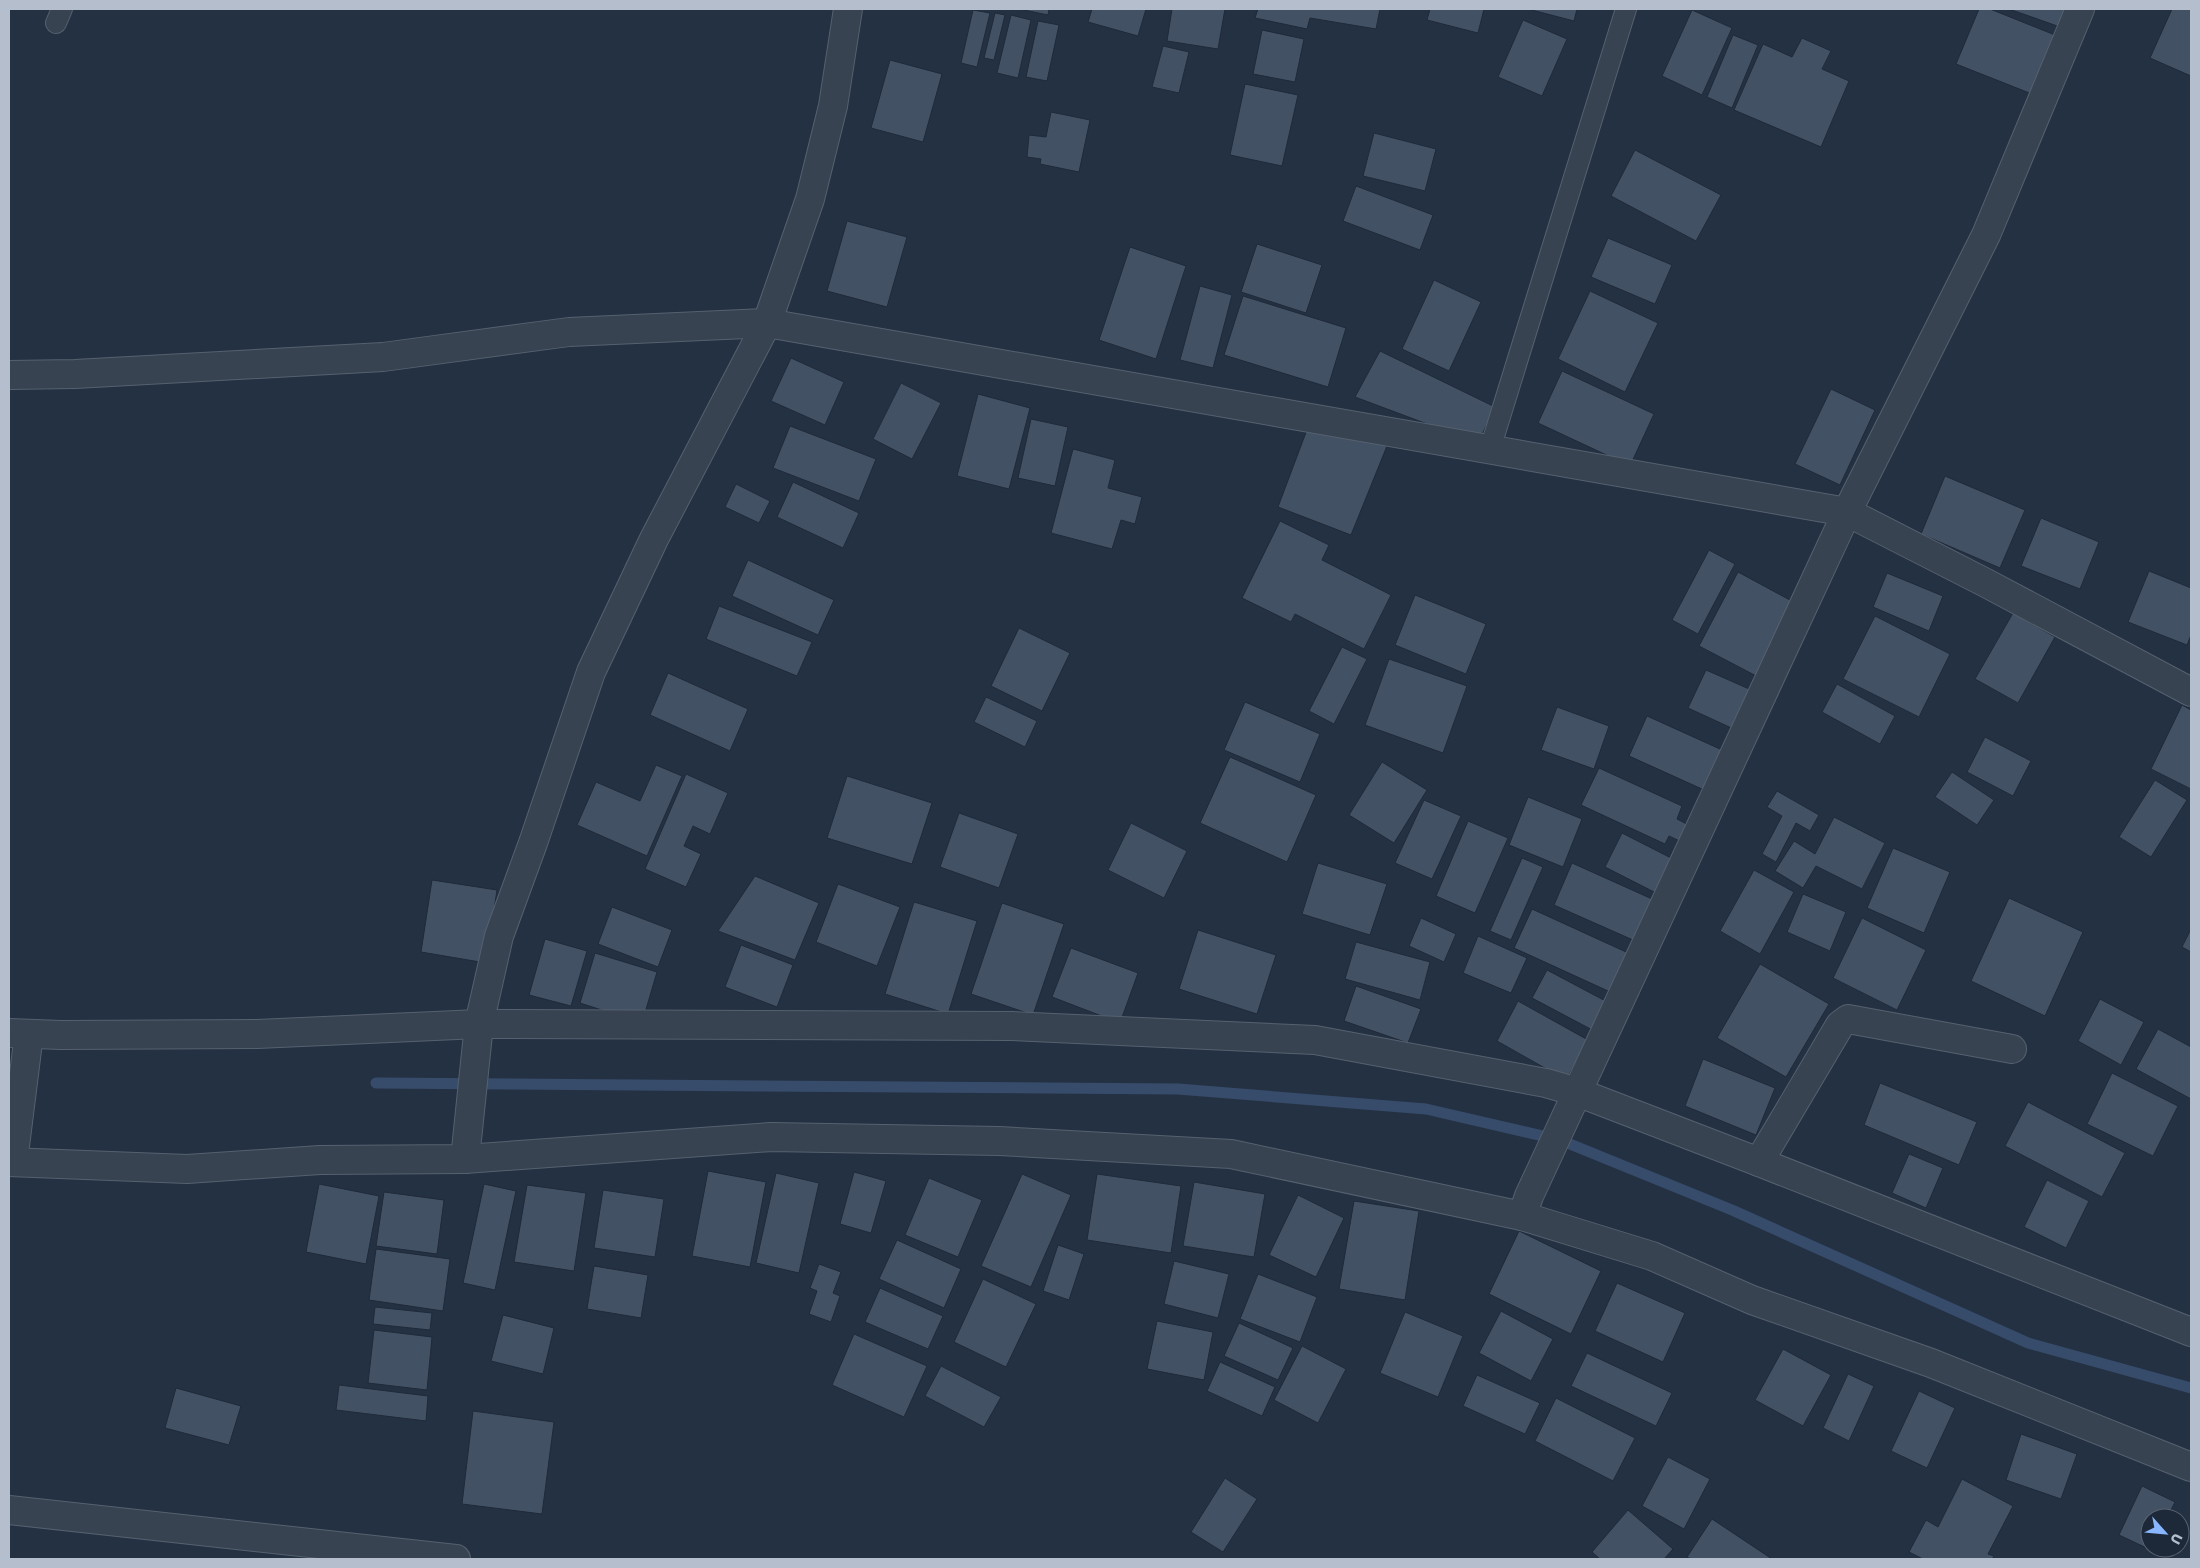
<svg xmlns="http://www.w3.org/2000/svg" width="2200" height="1568" viewBox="0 0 2200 1568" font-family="Poppins,sans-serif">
  <rect width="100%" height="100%" fill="#243143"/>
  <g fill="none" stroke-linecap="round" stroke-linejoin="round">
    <path stroke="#374c6b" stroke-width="11" d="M376,1083L1178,1089L1426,1109L1560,1140L1732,1210L2028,1343L2191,1388"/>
  </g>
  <g fill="#435165" stroke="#1f2a39">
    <path d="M1019,9H1049L1048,15Z"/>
    <path d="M1092,9H1146L1138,36L1088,22Z"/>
    <path d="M1172,9H1225L1218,49L1167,41Z"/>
    <path d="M1258,9H1380L1376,29L1310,18L1307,29L1255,18Z"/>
    <path d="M1430,9H1484L1478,33L1427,20Z"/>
    <path d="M1528,9H1577L1574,21Z"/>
    <path d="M1979,9H1990L2065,39L2042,98L1956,64Z"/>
    <path d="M2009,9H2066L2060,27Z"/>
    <path d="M2172,9H2191V76L2150,58Z"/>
    <path d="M973,10L990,13L977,67L961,63Z"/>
    <path d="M1692,10L1732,28L1702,95L1662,76Z"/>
    <path d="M995,13L1005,15L994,60L984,58Z"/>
    <path d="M1011,15L1031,20L1018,78L997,73Z"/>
    <path d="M1523,20L1567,39L1542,96L1498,77Z"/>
    <path d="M1038,21L1059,25L1047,81L1026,77Z"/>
    <path d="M1262,30L1304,39L1295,82L1253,74Z"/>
    <path d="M1733,35L1758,45L1732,108L1707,97Z"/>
    <path d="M1802,38L1831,51L1822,69L1849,81L1821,147L1734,110L1763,44L1792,57Z"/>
    <path d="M1163,46L1189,52L1179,93L1152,87Z"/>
    <path d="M890,60L942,74L923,142L871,128Z"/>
    <path d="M1245,84L1298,95L1282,166L1230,155Z"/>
    <path d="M1051,112L1090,120L1079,172L1040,164L1041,159L1027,157L1029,135L1046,137Z"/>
    <path d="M1374,133L1436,149L1425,191L1363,176Z"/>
    <path d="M1635,150L1721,195L1696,241L1611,196Z"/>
    <path d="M1356,186L1433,215L1420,250L1343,221Z"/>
    <path d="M847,221L907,237L887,307L827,291Z"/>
    <path d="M1608,238L1672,265L1655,304L1591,277Z"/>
    <path d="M1257,244L1322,265L1306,313L1241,292Z"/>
    <path d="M1130,247L1186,266L1156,359L1099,340Z"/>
    <path d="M1434,280L1481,302L1449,371L1402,349Z"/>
    <path d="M1200,286L1232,295L1213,368L1180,360Z"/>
    <path d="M1590,291L1658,323L1625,392L1558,359Z"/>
    <path d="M1243,296L1346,328L1328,387L1224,355Z"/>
    <path d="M1380,351L1495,407L1478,443L1355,397Z"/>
    <path d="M791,358L844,382L825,425L771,401Z"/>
    <path d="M1562,371L1654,414L1630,466L1538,423Z"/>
    <path d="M901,383L941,403L912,459L873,439Z"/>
    <path d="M1831,389L1875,410L1840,485L1795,464Z"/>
    <path d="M978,394L1030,408L1009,489L957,476Z"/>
    <path d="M1031,419L1068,427L1055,486L1018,478Z"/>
    <path d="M790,426L876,459L859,501L773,468Z"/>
    <path d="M1308,427L1387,446L1351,535L1278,507Z"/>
    <path d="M1073,449L1115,460L1108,488L1142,497L1135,524L1121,520L1112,549L1051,533Z"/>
    <path d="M1945,476L2025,510L2000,568L1921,534Z"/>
    <path d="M793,482L859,513L843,548L777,517Z"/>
    <path d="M736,484L770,501L759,523L725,507Z"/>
    <path d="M2041,518L2099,542L2080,589L2021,566Z"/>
    <path d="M1280,521L1329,545L1322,560L1391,595L1364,649L1295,614L1291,622L1242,598Z"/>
    <path d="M1709,550L1735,564L1698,634L1672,620Z"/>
    <path d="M748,560L834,600L818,635L732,596Z"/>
    <path d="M2149,571L2191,588V635L2187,645L2128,622Z"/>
    <path d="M1738,572L1801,606L1762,679L1699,646Z"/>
    <path d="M1887,573L1943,596L1929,631L1873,607Z"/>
    <path d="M1415,595L1486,624L1466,674L1395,645Z"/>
    <path d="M719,606L812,642L797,676L706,639Z"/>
    <path d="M2013,613L2055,637L2018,703L1975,679Z"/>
    <path d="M1875,616L1950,654L1919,717L1843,679Z"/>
    <path d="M1019,628L1070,653L1042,711L991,686Z"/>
    <path d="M1342,647L1367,659L1334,724L1309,711Z"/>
    <path d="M1389,659L1467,686L1443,753L1365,725Z"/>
    <path d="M1706,670L1756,692L1738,731L1688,708Z"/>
    <path d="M668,673L748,709L730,751L650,715Z"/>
    <path d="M1837,684L1895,716L1880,744L1822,712Z"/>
    <path d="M986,697L1037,721L1025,747L974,722Z"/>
    <path d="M1245,702L1320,734L1300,782L1224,750Z"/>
    <path d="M2182,705L2191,710V789L2151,769Z"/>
    <path d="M1557,707L1609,726L1594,769L1541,750Z"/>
    <path d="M1647,716L1731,754L1713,794L1629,756Z"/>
    <path d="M1985,737L2031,761L2013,796L1967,772Z"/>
    <path d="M1230,757L1316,795L1287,862L1200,823Z"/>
    <path d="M1382,762L1427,790L1394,843L1349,815Z"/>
    <path d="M656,765L682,776L647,856L577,825L596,782L640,801Z"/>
    <path d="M1599,768L1682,806L1677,819L1696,829L1688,845L1669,836L1665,844L1581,805Z"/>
    <path d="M1952,772L1994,800L1977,825L1935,797Z"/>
    <path d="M686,774L728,793L710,834L693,826L684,846L701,854L686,887L645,869Z"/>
    <path d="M847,776L932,803L912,864L827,838Z"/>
    <path d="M2155,780L2187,800L2151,857L2119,837Z"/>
    <path d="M1777,791L1819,815L1810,831L1796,823L1776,862L1762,854L1782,816L1767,807Z"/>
    <path d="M1528,797L1582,819L1563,867L1509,845Z"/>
    <path d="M1424,800L1461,816L1432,879L1395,863Z"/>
    <path d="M959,813L1018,834L999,888L940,867Z"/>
    <path d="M1834,817L1885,843L1862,889L1816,866L1803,888L1775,871L1794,841L1815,854Z"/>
    <path d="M1468,821L1508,838L1475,913L1436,896Z"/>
    <path d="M1131,823L1187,851L1164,898L1108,870Z"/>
    <path d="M1622,833L1675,860L1658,894L1605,867Z"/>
    <path d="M1893,848L1950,872L1924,933L1867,908Z"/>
    <path d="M1522,858L1543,867L1511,940L1490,931Z"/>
    <path d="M1318,863L1387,884L1370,935L1302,914Z"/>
    <path d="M1572,863L1661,903L1642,944L1554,905Z"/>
    <path d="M1754,870L1794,892L1760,954L1720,931Z"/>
    <path d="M755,876L819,903L795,960L718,931Z"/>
    <path d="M432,880L497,890L486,963L421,952Z"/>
    <path d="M838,884L900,907L877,966L816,942Z"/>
    <path d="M1803,894L1846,912L1830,951L1787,932Z"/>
    <path d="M2009,898L2083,932L2045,1016L1971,981Z"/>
    <path d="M914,902L977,921L948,1014L885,994Z"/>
    <path d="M1002,903L1064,924L1033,1015L971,994Z"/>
    <path d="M612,907L672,930L658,967L598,944Z"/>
    <path d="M1532,909L1637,957L1619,996L1514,948Z"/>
    <path d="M1421,918L1456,934L1444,962L1409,946Z"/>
    <path d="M1862,918L1926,950L1897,1010L1833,978Z"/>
    <path d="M2191,929V952L2182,947Z"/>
    <path d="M1198,930L1276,955L1257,1014L1179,989Z"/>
    <path d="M1478,936L1527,958L1511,993L1463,973Z"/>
    <path d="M545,939L587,951L571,1006L529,995Z"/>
    <path d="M1356,942L1430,962L1420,1000L1345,979Z"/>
    <path d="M741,945L793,965L777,1007L725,987Z"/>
    <path d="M1071,948L1138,973L1120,1023L1052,997Z"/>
    <path d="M595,953L657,972L642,1023L580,1003Z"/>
    <path d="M1760,964L1829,1004L1786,1077L1717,1038Z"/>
    <path d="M1547,970L1613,1005L1598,1033L1532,998Z"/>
    <path d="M1356,986L1421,1009L1408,1043L1344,1021Z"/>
    <path d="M2100,999L2144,1022L2121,1065L2078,1041Z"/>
    <path d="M1518,1001L1588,1040L1566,1080L1497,1041Z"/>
    <path d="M2158,1029L2191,1047V1099L2136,1069Z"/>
    <path d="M1703,1059L1775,1088L1756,1135L1685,1106Z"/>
    <path d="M2112,1073L2178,1106L2153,1156L2087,1124Z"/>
    <path d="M1880,1083L1977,1122L1959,1165L1864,1125Z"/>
    <path d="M2028,1102L2125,1153L2102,1197L2005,1146Z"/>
    <path d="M1909,1154L1943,1168L1926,1208L1892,1193Z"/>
    <path d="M708,1171L766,1182L750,1267L692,1256Z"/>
    <path d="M854,1172L886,1181L871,1233L840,1224Z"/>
    <path d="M776,1173L819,1183L799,1273L756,1263Z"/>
    <path d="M1022,1174L1071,1195L1031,1287L981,1266Z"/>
    <path d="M1097,1174L1181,1186L1171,1253L1087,1240Z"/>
    <path d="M929,1178L982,1200L958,1257L905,1235Z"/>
    <path d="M2047,1180L2089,1201L2066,1248L2024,1227Z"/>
    <path d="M1194,1182L1265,1194L1254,1257L1183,1246Z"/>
    <path d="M319,1184L379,1196L366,1264L306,1252Z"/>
    <path d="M484,1184L516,1191L495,1290L463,1283Z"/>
    <path d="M527,1185L586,1193L574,1271L514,1262Z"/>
    <path d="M603,1190L664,1199L655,1257L594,1248Z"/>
    <path d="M384,1192L444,1200L437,1254L376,1246Z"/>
    <path d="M1298,1195L1344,1218L1316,1277L1269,1255Z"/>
    <path d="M1354,1201L1419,1211L1405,1300L1339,1289Z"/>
    <path d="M1519,1231L1601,1271L1571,1334L1489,1294Z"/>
    <path d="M897,1240L961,1269L944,1308L879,1279Z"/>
    <path d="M1058,1245L1084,1254L1069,1300L1043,1291Z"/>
    <path d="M376,1249L450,1259L443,1311L369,1300Z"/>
    <path d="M1174,1261L1229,1274L1218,1318L1164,1304Z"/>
    <path d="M819,1264L841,1272L833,1293L840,1296L831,1322L809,1314L817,1291L810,1288Z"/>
    <path d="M594,1266L648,1275L641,1318L587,1309Z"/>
    <path d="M1258,1274L1317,1297L1300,1342L1240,1319Z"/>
    <path d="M983,1279L1036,1304L1006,1367L954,1342Z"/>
    <path d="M1617,1283L1685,1313L1663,1362L1595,1331Z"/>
    <path d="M880,1288L943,1316L928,1349L865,1322Z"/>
    <path d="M375,1307L432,1313L430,1330L373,1324Z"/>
    <path d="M1501,1311L1553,1339L1531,1381L1479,1353Z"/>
    <path d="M1405,1312L1463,1336L1438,1397L1380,1373Z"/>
    <path d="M503,1315L554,1328L543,1374L491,1361Z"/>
    <path d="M1157,1321L1213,1332L1204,1380L1147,1369Z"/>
    <path d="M1239,1323L1293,1348L1278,1380L1224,1356Z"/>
    <path d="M374,1330L432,1337L427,1390L368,1383Z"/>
    <path d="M854,1334L927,1366L904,1417L832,1385Z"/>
    <path d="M1302,1346L1346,1369L1318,1423L1274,1400Z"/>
    <path d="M1783,1349L1831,1375L1803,1426L1755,1400Z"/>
    <path d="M1587,1353L1672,1393L1656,1426L1571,1386Z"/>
    <path d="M1220,1362L1275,1387L1262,1416L1207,1391Z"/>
    <path d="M941,1366L1001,1397L984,1427L925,1396Z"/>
    <path d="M1848,1374L1874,1386L1849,1441L1823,1428Z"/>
    <path d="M1477,1375L1540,1403L1525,1434L1463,1406Z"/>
    <path d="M339,1385L428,1396L426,1421L336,1410Z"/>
    <path d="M176,1388L241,1406L229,1445L165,1428Z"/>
    <path d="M1919,1391L1955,1408L1927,1468L1891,1451Z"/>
    <path d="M1556,1398L1635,1438L1613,1481L1535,1441Z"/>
    <path d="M473,1411L554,1422L542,1514L462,1504Z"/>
    <path d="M2021,1434L2077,1454L2061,1499L2006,1480Z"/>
    <path d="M1668,1457L1710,1479L1684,1529L1642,1506Z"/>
    <path d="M1225,1478L1257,1499L1223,1552L1191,1532Z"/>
    <path d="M1962,1479L2013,1506L1988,1554L1994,1556L1992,1559H1923L1909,1552L1926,1520L1938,1527Z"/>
    <path d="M2142,1486L2175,1502L2167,1518H2150L2151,1550L2119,1535Z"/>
    <path d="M1628,1510L1673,1549L1664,1559H1600L1592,1552Z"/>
    <path d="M1712,1519L1772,1559H1691L1687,1557Z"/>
  </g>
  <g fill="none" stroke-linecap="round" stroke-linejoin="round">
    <defs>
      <g id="service">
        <path d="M56,23L62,9"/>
        <path d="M1490,449L1626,9"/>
      </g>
      <g id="minor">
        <path d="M9,375L75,374L383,357L569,332L767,323L1847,512L1986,583L2191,692"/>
        <path d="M9,1033L61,1035L257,1034L479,1024L1011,1026L1315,1040L1546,1083L1577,1092L1759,1162L2191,1332"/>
        <path d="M465,1159L479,1024L499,936L533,843L591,672L654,539L767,323L810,199L833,106L848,9"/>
        <path d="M9,1162L187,1169L320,1160L465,1159L771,1137L999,1141L1231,1154L1522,1216L1652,1256L1752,1300L1931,1363L2191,1467"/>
        <path d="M13,1162L29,1034"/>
        <path d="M1759,1162L1840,1025L1848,1019L2012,1049"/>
        <path d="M1522,1216L1529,1196L1847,512L1986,235L2080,9"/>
        <path d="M9,1510L456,1559"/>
      </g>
    </defs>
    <use href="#service" stroke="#56616f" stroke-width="22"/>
    <use href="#minor" stroke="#56616f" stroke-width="30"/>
    <use href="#service" stroke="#384352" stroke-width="20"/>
    <use href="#minor" stroke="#384352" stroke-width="28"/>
  </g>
  <rect width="2200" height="1568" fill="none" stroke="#b5becc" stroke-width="20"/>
  <g transform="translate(2165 1533) rotate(117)"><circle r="24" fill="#1d2838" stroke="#5a6473"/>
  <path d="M0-4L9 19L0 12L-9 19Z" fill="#88b6ff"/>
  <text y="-8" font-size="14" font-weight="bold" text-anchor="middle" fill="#b5becc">U</text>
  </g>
</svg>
